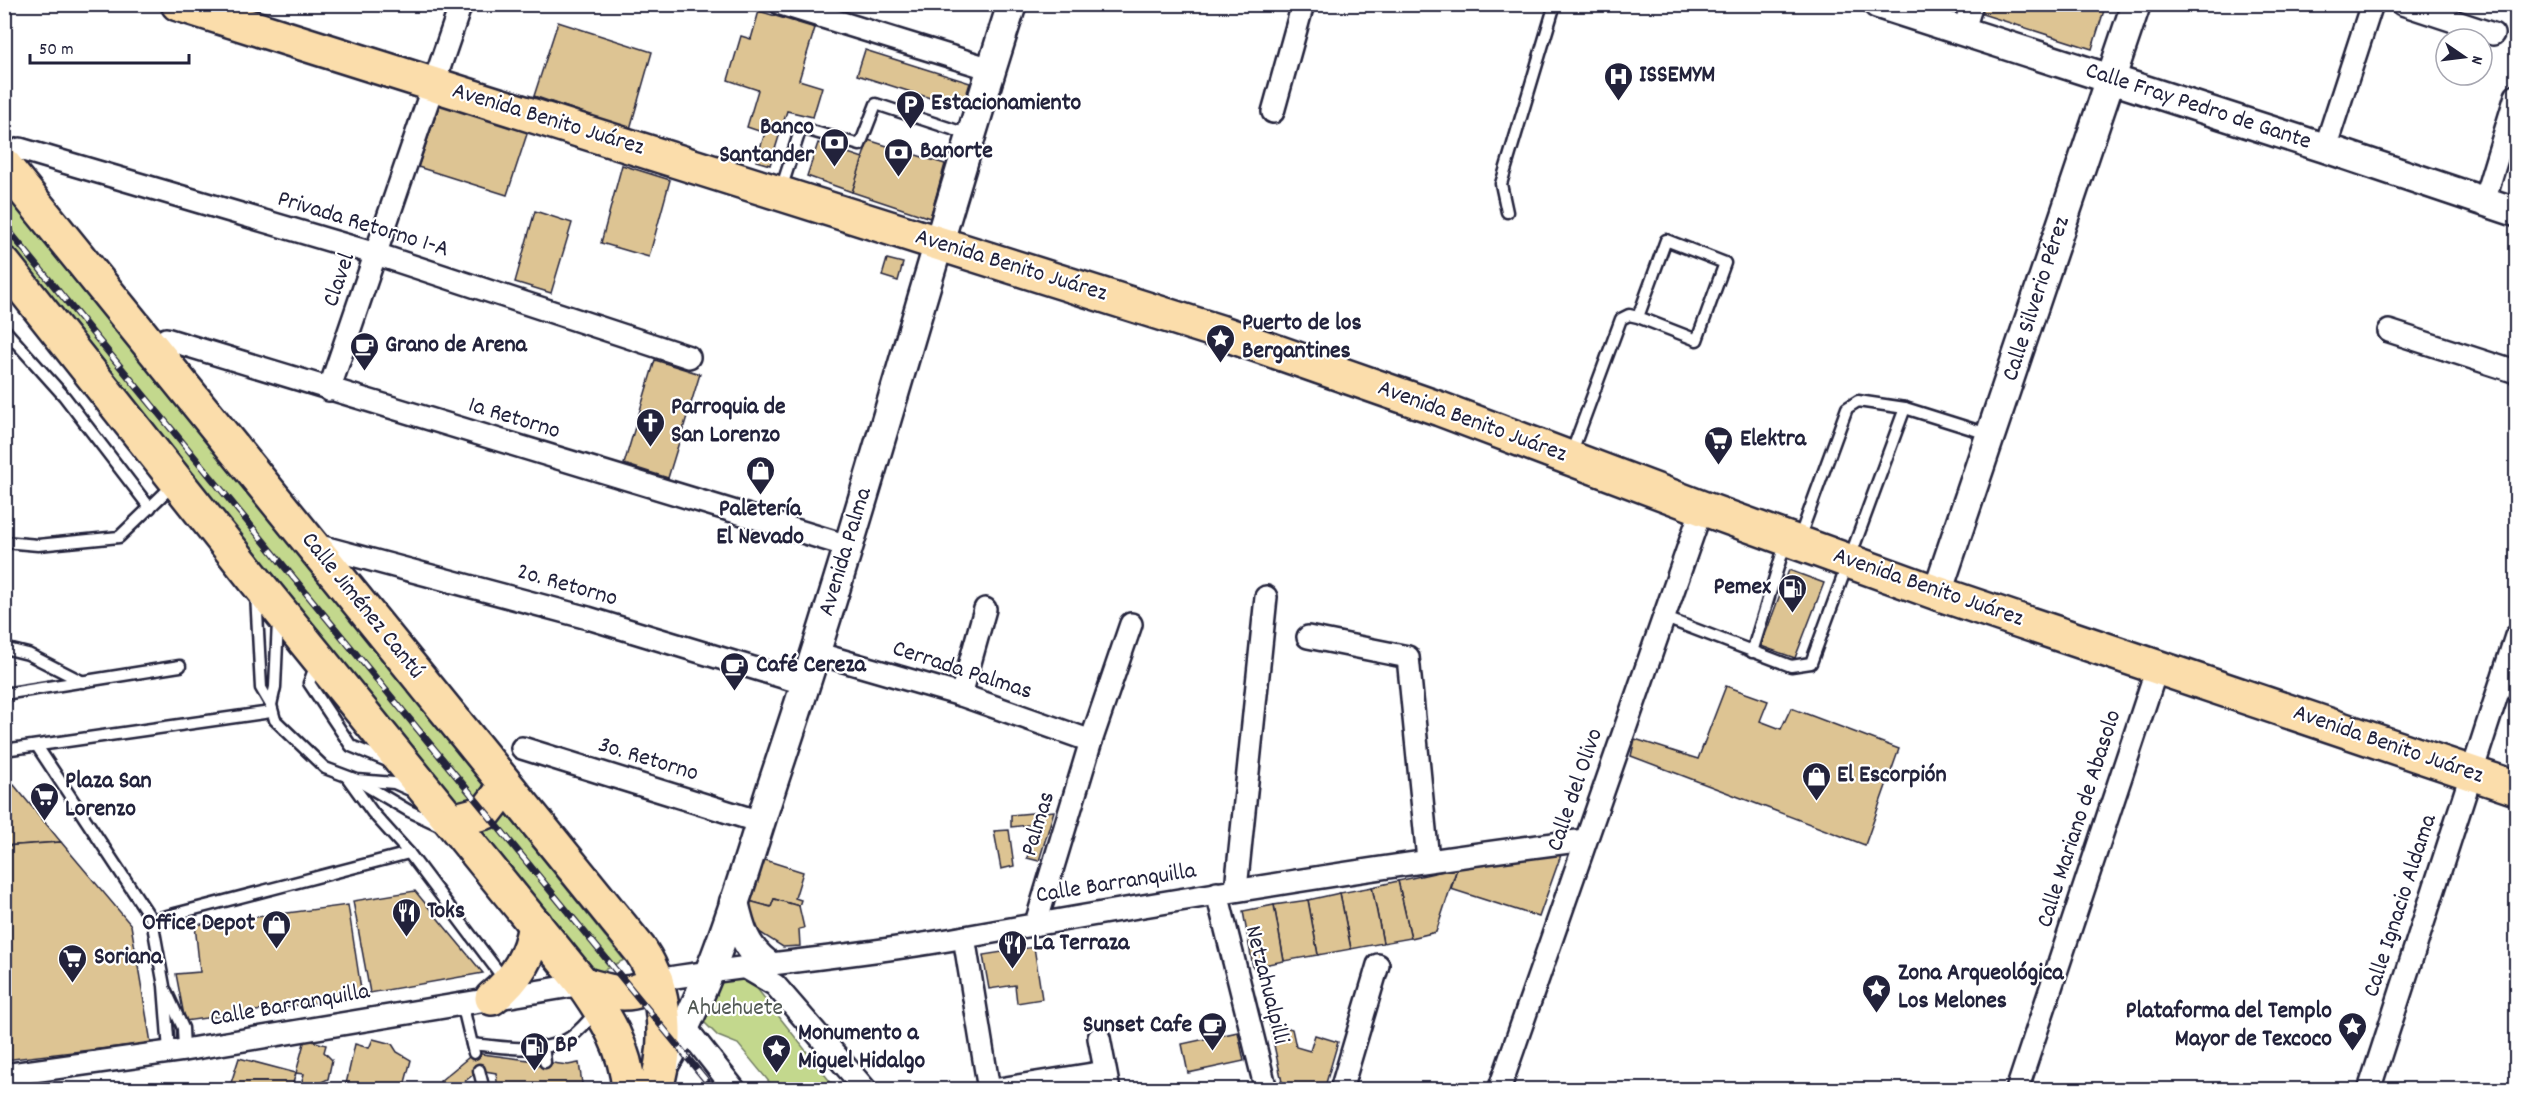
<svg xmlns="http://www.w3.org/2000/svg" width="2521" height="1094" viewBox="0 0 2521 1094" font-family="Dekko,sans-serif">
  <rect width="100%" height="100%" fill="#fff"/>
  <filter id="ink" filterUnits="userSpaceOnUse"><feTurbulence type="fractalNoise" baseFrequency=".0167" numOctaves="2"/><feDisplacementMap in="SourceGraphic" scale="12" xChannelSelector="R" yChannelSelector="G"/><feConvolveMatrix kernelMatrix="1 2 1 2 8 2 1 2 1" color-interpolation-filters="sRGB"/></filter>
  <g filter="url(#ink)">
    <g fill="#c3d88d" stroke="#727d64" stroke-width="1.5">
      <path d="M4,188L164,389L334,594L427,715L624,960L592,976L5,252Z"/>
      <path d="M735,977L751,981L836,1089H775L738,1044L718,1036L703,1021L717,983Z"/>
    </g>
    <g fill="#ddc493" stroke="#22223b" stroke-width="1.5">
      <path d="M1982,4H2106L2092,49L1979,13Z"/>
      <path d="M759,11L815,28L799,80L822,87L813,117L787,111L770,165L756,161L765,133L747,127L758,90L728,80L741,36L751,39Z"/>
      <path d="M558,22L652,52L630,129L534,96Z"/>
      <path d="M865,50L970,83L962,108L857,75Z"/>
      <path d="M440,103L528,131L507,195L418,167Z"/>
      <path d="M868,140L945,164L930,218L852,192Z"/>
      <path d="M818,143L863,158L852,192L807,176Z"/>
      <path d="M622,165L670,180L649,257L601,243Z"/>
      <path d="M535,211L572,223L551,293L515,282Z"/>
      <path d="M887,259L903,263L898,281L882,276Z"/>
      <path d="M655,360L700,374L668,478L624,464Z"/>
      <path d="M1789,570L1824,583L1795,658L1761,646Z"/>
      <path d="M1726,686L1768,701L1760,721L1781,729L1791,708L1899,749L1865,845L1631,756L1635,739L1698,759Z"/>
      <path d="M14,785L61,842L4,846V786Z"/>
      <path d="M1054,811L1039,861L1027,858L1037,824L1011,827V815Z"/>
      <path d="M1009,830L1014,866L1001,869L994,831Z"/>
      <path d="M61,842L131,925L151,1043L4,1060V846Z"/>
      <path d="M1562,852L1539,917L1451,889L1457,868Z"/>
      <path d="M762,859L803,872L795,898L801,900L799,906L774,899L771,907L749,901Z"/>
      <path d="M1457,868L1436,932L1411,938L1398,881Z"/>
      <path d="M1398,881L1411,938L1383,943L1372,887Z"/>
      <path d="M1372,887L1383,943L1351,949L1340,893Z"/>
      <path d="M415,891L483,973L370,993L353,901Z"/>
      <path d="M1340,893L1351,949L1318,955L1308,900Z"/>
      <path d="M774,899L799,906L804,928L799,929L800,946L783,947L753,928L749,901L771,907Z"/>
      <path d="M1308,900L1318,955L1284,961L1274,905Z"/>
      <path d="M348,905L362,996L185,1021L176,974L200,972L195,925Z"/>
      <path d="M1274,905L1284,961L1253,967L1243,911Z"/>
      <path d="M1034,947L1042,999L1017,1003L1015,985L989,989L983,955Z"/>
      <path d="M1269,1022L1292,1029L1296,1047L1310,1051L1315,1035L1338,1042L1324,1090H1307L1282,1082Z"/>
      <path d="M1238,1032L1244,1061L1188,1073L1182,1044Z"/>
      <path d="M305,1039L326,1045L324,1052L332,1060L328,1079L305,1090L300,1089L304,1074L296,1073Z"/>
      <path d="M373,1039L392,1044L397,1052L411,1060L403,1090H351L346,1084L355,1044L369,1048Z"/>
      <path d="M474,1053L568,1065L579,1063L583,1090H498L496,1073L479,1070L454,1090H441L440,1081Z"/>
      <path d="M239,1058L296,1073L291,1090H243L230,1086Z"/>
    </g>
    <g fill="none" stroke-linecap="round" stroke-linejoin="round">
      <defs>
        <g id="lane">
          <path d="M781,189L801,128L860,145L876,104L970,135"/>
          <path d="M1507,212L1501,184L1555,4"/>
          <path d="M4,329L64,396L150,508"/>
          <path d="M1571,454L1621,319L1629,315L1638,317L1697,340L1725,263L1666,240L1638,317"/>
          <path d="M1799,539L1847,408L1858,401L1905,408L1991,435"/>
          <path d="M4,542L38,545L119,537L174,484"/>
          <path d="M256,594L261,688L271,705"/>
          <path d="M1663,617L1791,666L1811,663L1905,408"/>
          <path d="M278,621L275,687L271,705L275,720L325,768L357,780L394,783L412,791"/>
          <path d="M4,648L28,654L83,682"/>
          <path d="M1752,652L1786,541"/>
          <path d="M316,664L309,683L351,746L390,762"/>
          <path d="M4,694L180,666"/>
          <path d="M37,746L152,920L409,853L373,813L347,777"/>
          <path d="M4,750L271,712"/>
          <path d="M360,782L409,811L441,826"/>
          <path d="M409,853L506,982"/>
          <path d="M152,920L164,986L169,1051"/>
          <path d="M166,991L183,1028L184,1050"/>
          <path d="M462,1003L474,1053"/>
          <path d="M472,1044C501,1047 539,1054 566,1040C578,1034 588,1020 597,1011"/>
          <path d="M543,1046L545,1062"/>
          <path d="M479,1070L484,1090"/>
        </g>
        <g id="street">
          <path d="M781,4L991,69"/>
          <path d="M2402,4L2493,34"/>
          <path d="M1963,32L1972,4"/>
          <path d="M1273,112L1303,4"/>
          <path d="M2325,148L2372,4"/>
          <path d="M20,149L376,254L689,357"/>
          <path d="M2484,201L2516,96"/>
          <path d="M2389,331L2516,372"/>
          <path d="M166,339L848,546"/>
          <path d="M329,390L461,4"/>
          <path d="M312,544L588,618L806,684"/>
          <path d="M1308,637L1408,657L1428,860"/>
          <path d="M816,653L961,695L1091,741"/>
          <path d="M961,695L985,609"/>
          <path d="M522,748L760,822"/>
          <path d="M1236,889L1266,597"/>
          <path d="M1217,893L1266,1090"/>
          <path d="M1036,923L1091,741L1131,624"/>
          <path d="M964,937L989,1090"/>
          <path d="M746,968L775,985L866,1090"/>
          <path d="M656,980C759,963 863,956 965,937C1171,900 1378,866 1585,840"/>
          <path d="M686,1028L735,1090"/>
          <path d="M1099,1038L1109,1090"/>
          <path d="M4,1075L184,1050L583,984"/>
          <path d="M993,1090L1105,1072"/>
          <path d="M1341,1090L1378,965"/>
          <path d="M1499,1090L1702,508"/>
          <path d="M2017,1090L2157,668"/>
          <path d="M2369,1090L2516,636"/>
        </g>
        <g id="secondary">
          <path d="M1878,4L2325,148L2516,212"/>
          <path d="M1937,593L2136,4"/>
          <path d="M734,902C740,928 745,948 767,964"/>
          <path d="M661,1070C718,977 744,868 779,765C863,514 931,257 1012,4"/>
        </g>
        <g id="primary">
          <path d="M178,4L1220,332L1440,409L1702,508L1937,593L2516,788"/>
          <path d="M4,165L641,951C667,990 670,1046 655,1090"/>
          <path d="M4,264L255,580L583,984C606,1017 626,1048 629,1090"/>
          <path d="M452,821L486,812L506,786"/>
          <path d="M583,984C610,992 633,1001 656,980"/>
          <path d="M492,998C517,978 530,956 535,924"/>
        </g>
      </defs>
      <use href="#lane" stroke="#22223b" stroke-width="15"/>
      <use href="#street" stroke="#22223b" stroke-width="26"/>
      <use href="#secondary" stroke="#22223b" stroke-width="33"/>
      <use href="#primary" stroke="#22223b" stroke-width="38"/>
      <use href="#lane" stroke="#fff" stroke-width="10"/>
      <use href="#street" stroke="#fff" stroke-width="21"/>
      <use href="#secondary" stroke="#fff" stroke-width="28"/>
      <use href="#primary" stroke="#fbddab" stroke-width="33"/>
      <defs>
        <path id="rail" d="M4,225L714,1090"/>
      </defs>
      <use href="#rail" stroke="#22223b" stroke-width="7"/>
      <use href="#rail" stroke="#fff" stroke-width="4.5" stroke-dasharray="14" stroke-linecap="butt"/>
    </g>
  </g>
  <defs>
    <symbol id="hospital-pin" viewBox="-11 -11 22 30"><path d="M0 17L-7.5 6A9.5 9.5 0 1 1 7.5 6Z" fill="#22223b" stroke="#fff"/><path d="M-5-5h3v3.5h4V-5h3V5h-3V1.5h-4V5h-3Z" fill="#fff"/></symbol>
    <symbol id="parking-pin" viewBox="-11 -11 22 30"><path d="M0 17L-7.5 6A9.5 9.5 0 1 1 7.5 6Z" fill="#22223b" stroke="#fff"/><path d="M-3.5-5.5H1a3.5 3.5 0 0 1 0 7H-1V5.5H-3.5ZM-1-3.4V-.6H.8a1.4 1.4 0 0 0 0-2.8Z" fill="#fff"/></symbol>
    <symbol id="bank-pin" viewBox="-11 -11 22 30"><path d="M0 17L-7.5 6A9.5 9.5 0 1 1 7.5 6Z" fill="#22223b" stroke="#fff"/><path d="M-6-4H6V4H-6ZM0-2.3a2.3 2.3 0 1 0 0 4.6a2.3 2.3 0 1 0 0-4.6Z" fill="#fff"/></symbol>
    <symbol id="sight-pin" viewBox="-11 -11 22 30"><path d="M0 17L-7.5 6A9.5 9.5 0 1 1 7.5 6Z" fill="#22223b" stroke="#fff"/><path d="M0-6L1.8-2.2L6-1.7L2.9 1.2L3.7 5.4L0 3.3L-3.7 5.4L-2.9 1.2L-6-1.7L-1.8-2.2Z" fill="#fff"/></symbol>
    <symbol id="cafe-pin" viewBox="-11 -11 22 30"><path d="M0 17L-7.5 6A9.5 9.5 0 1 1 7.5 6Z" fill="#22223b" stroke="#fff"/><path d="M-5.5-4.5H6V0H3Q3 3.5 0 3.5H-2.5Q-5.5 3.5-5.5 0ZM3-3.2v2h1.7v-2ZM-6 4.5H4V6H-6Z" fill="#fff"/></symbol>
    <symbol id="church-pin" viewBox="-11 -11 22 30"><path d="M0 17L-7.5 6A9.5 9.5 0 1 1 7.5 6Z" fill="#22223b" stroke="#fff"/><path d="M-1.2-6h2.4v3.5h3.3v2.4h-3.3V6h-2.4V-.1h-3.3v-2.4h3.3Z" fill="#fff"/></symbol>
    <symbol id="supermarket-pin" viewBox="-11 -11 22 30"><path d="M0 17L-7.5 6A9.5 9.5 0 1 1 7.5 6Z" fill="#22223b" stroke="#fff"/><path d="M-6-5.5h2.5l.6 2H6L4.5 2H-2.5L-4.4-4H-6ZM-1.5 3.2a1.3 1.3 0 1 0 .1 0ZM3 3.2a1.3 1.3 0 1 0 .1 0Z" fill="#fff"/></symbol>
    <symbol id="shop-pin" viewBox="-11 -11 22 30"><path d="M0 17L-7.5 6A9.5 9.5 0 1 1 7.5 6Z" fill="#22223b" stroke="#fff"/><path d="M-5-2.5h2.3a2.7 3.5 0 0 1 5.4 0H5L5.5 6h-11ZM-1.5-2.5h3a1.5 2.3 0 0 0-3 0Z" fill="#fff"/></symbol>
    <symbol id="fuel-pin" viewBox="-11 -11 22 30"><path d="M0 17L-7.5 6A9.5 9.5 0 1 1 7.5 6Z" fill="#22223b" stroke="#fff"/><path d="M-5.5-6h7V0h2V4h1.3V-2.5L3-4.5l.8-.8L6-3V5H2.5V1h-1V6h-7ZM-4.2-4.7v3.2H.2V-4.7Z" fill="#fff"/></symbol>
    <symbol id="restaurant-pin" viewBox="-11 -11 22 30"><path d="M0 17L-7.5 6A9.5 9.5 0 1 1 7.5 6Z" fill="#22223b" stroke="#fff"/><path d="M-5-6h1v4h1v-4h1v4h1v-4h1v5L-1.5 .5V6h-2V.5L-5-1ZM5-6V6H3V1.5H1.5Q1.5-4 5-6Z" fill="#fff"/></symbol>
  </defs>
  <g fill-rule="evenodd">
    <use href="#hospital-pin" x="1602" y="60" width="33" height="45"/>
    <use href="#parking-pin" x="894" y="88" width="33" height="45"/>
    <use href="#bank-pin" x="818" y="126" width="33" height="45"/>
    <use href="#bank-pin" x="882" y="136" width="33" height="45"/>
    <use href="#sight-pin" x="1204" y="322" width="33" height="45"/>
    <use href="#cafe-pin" x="348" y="330" width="33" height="45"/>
    <use href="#church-pin" x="634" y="406" width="33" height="45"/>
    <use href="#supermarket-pin" x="1702" y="424" width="33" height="45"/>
    <use href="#shop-pin" x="744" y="454" width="33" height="45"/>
    <use href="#fuel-pin" x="1776" y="572" width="33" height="45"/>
    <use href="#cafe-pin" x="718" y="650" width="33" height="45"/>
    <use href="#shop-pin" x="1800" y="760" width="33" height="45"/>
    <use href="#supermarket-pin" x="28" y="780" width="33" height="45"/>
    <use href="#restaurant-pin" x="390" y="896" width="33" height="45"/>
    <use href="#shop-pin" x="260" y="908" width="33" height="45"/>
    <use href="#restaurant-pin" x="996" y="928" width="33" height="45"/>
    <use href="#supermarket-pin" x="56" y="942" width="33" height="45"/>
    <use href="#sight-pin" x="1860" y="972" width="33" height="45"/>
    <use href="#cafe-pin" x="1196" y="1010" width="33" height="45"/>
    <use href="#sight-pin" x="2336" y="1010" width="33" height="45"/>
    <use href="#fuel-pin" x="518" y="1030" width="33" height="45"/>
    <use href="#sight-pin" x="760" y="1032" width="33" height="45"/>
  </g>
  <g text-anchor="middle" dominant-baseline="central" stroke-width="4.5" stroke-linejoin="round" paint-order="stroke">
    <g font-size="24" font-weight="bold" fill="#22223b" stroke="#fff" text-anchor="start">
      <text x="1639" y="76">ISSEMYM</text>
      <text x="931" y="104">Estacionamiento</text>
      <text x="814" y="128" text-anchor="end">Banco<tspan x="814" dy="28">Santander</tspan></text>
      <text x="920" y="152">Banorte</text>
      <text x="1242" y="324">Puerto de los<tspan x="1242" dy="28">Bergantines</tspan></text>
      <text x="385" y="346">Grano de Arena</text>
      <text x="671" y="408">Parroquia de<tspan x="671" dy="28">San Lorenzo</tspan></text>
      <text x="1740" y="440">Elektra</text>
      <text x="760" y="510" text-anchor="middle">Paletería<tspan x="760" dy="28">El Nevado</tspan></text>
      <text x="1771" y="588" text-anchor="end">Pemex</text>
      <text x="756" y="666">Café Cereza</text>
      <text x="1837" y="776">El Escorpión</text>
      <text x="65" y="782">Plaza San<tspan x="65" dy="28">Lorenzo</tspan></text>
      <text x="427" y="912">Toks</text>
      <text x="255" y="924" text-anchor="end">Office Depot</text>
      <text x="1033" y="944">La Terraza</text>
      <text x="94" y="958">Soriana</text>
      <text x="1898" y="974">Zona Arqueológica<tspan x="1898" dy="28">Los Melones</tspan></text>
      <text x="2332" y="1012" text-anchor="end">Plataforma del Templo<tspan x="2332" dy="28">Mayor de Texcoco</tspan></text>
      <text x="1192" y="1026" text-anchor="end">Sunset Cafe</text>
      <text x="798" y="1034">Monumento a<tspan x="798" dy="28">Miguel Hidalgo</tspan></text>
      <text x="555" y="1046">BP</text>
    </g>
    <g font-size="24" fill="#22223b" stroke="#fff">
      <text transform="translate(2198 107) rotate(18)">Calle Fray Pedro de Gante</text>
      <text transform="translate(548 120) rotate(17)">Avenida Benito Juárez</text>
      <text transform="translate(363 225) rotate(17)">Privada Retorno 1-A</text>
      <text transform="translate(1011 266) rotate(17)">Avenida Benito Juárez</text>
      <text transform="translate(340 280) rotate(-71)">Clavel</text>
      <text transform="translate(2037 299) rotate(-72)">Calle Silverio Pérez</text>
      <text transform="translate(514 419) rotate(17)">1a Retorno</text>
      <text transform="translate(1472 422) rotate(20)">Avenida Benito Juárez</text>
      <text transform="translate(846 552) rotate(-73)">Avenida Palma</text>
      <text transform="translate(567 586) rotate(16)">2o. Retorno</text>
      <text transform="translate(1928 588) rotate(19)">Avenida Benito Juárez</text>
      <text transform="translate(362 606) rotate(51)">Calle Jiménez Cantú</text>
      <text transform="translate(962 671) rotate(18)">Cerrada Palmas</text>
      <text transform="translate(2388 745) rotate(19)">Avenida Benito Juárez</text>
      <text transform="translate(648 760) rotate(17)">3o. Retorno</text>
      <text transform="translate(1576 790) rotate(-71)">Calle del Olivo</text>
      <text transform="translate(2080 819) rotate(-72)">Calle Mariano de Abasolo</text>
      <text transform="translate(1039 824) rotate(-73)">Palmas</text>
      <text transform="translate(1116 884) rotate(-9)">Calle Barranquilla</text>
      <text transform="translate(2401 906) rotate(-72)">Calle Ignacio Aldama</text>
      <text transform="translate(1266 985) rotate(76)">Netzahualpilli</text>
      <text transform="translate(290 1006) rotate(-10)">Calle Barranquilla</text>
    </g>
    <g font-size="24" fill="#525954" stroke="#fff">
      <text x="735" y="1009">Ahuehuete</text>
    </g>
  </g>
  <rect width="2521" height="1094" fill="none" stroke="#fff" stroke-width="24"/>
  <rect x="12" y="12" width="2497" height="1070" fill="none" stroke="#22223b" stroke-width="2" filter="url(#ink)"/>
  <g transform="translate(2464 57) rotate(104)"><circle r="28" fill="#ffffff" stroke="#a7a7b1" stroke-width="1.5"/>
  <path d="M0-4.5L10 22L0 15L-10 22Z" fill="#22223b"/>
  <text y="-9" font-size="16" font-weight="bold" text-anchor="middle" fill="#22223b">N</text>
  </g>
  <path d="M30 54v9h159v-9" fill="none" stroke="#22223b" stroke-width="3"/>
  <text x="39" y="54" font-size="18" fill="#22223b" stroke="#ffffff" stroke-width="4.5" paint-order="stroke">50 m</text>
</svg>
